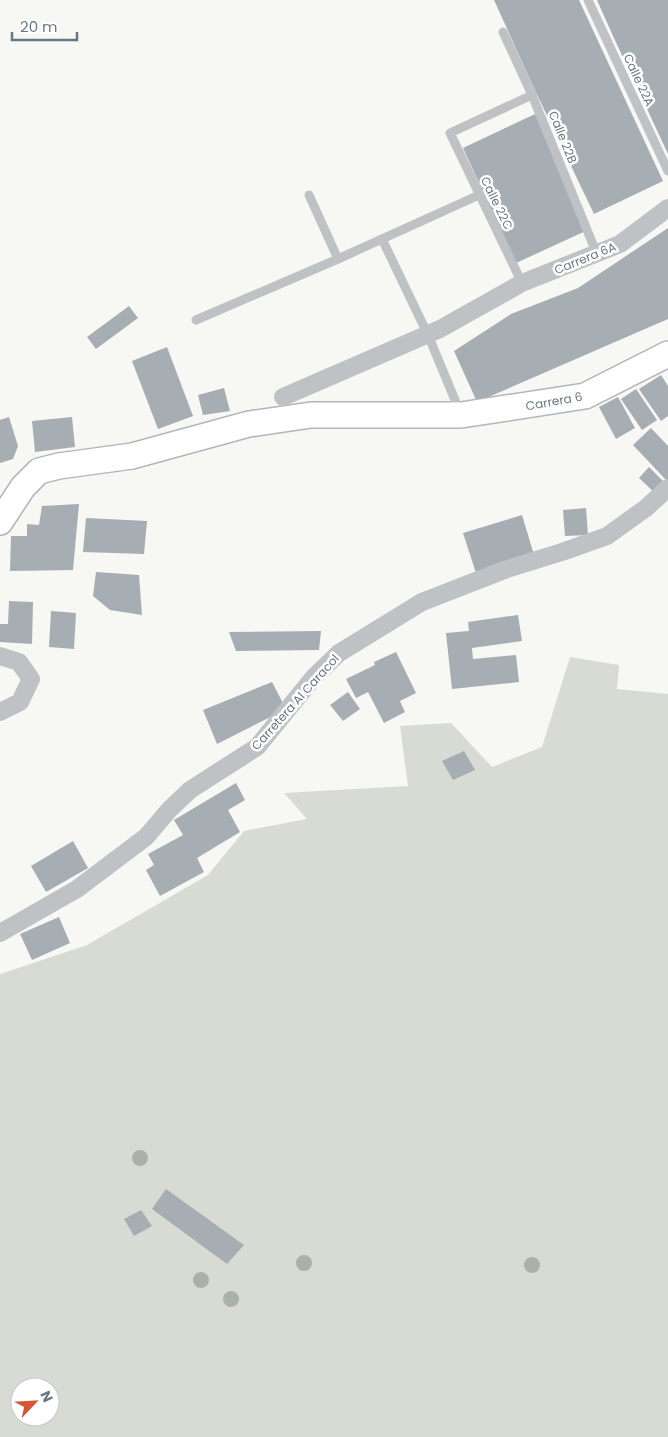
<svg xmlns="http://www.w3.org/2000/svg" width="668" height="1437" viewBox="0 0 668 1437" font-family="Poppins,sans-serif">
  <rect width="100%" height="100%" fill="#f7f7f4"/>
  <path fill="#d7dbd4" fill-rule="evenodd" d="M570,657L619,665L617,689L668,694V1437H0V974L87,945L208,875L244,831L307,819L284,793L408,786L400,726L451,723L492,767L542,747ZM20,1387H50V1417H20Z"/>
  <g fill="#a6adb3">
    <path d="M494,0H579L663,181L594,214L532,84Z"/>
    <path d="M597,0H668V154L613,36Z"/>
    <path d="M535,114L590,229L516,263L463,148Z"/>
    <path d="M668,228V319L477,402L454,351L511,314L578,288Z"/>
    <path d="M129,306L138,318L96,349L87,337Z"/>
    <path d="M167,347L193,416L158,429L132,361Z"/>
    <path d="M661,375L668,386V416L661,421L639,389Z"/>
    <path d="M224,388L230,411L203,415L198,395Z"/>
    <path d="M636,389L657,420L642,430L621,399Z"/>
    <path d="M618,397L635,428L616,439L599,407Z"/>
    <path d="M9,417L18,446L13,459L0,463V420Z"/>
    <path d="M72,417L75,447L35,452L32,421Z"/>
    <path d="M651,428L668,446V482L633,445Z"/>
    <path d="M649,467L666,484L656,494L639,478Z"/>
    <path d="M79,504L73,570L10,571L11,536H27V524L39,525L42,506Z"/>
    <path d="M586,508L588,535L565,536L563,510Z"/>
    <path d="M522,515L534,555L476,573L463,533Z"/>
    <path d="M86,518L147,521L144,554L83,552Z"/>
    <path d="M96,572L139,575L142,615L110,610L93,596Z"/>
    <path d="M9,601L33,602L32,644L0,642V624H8Z"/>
    <path d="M51,611L76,613L74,649L49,647Z"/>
    <path d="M518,615L522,641L472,648L473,659L516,655L519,682L452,689L446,633L469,631L468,622Z"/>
    <path d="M321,631L319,650L236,651L229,632Z"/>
    <path d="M396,652L416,693L400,701L405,712L384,723L368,692L356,698L346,679L375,665L374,662Z"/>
    <path d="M272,682L286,709L217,744L203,710Z"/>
    <path d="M348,692L360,709L343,721L330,705Z"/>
    <path d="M464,751L475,770L453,780L442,761Z"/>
    <path d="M236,783L245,800L228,810L240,832L197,858L204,872L160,896L146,870L154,865L148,854L183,835L174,820Z"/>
    <path d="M73,841L88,868L46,892L31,866Z"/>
    <path d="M59,917L70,943L32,960L20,934Z"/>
    <path d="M166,1189L244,1245L227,1264L152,1209Z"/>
    <path d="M141,1210L152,1226L134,1236L124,1219Z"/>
  </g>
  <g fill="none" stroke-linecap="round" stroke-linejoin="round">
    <defs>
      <path id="secondary" d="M0,522L23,487L39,471L59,466L132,456L249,424L311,415H461L585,396L668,354"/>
    </defs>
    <use href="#secondary" stroke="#b0b6ba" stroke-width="28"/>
    <g stroke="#bec2c5" stroke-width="9">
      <path d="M588,0L668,171"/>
      <path d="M503,32L532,95L596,252"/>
      <path d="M309,195L338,259"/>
      <path d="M382,239L428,335L460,412"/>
      <path d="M522,283L450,133L532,95"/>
      <path d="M196,320L338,259L479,195"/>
    </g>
    <g stroke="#bec2c5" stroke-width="18">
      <path d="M283,397L440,329L522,283L620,244L668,208"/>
      <path d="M0,656L19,662L31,679L20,702L0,712"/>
      <path d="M0,933L77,889L146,837L169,810L190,790L257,747L314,677L339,653L422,602L507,569L562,552L607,536L646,508L668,488"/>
    </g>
    <use href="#secondary" stroke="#fff" stroke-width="25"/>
  </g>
  <g fill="#aab2a6">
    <circle cx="140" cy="1158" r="8"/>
    <circle cx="304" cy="1263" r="8"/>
    <circle cx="532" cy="1265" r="8"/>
    <circle cx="201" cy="1280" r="8"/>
    <circle cx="231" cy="1299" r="8"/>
  </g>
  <g text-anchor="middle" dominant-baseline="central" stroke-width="5" stroke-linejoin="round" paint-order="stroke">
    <g font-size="12" fill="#687883" stroke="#fff">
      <text transform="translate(639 80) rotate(65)">Calle 22A</text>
      <text transform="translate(563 137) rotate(68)">Calle 22B</text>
      <text transform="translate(497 203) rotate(64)">Calle 22C</text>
      <text transform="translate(585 258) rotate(-22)">Carrera 6A</text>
      <text transform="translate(554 401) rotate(-10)">Carrera 6</text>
      <text transform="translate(295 702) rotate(-48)">Carretera Al Caracol</text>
    </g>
  </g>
  <g transform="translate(35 1402) rotate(65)"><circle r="24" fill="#ffffff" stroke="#c3c9cd"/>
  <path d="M0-4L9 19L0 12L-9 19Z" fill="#d55536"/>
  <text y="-8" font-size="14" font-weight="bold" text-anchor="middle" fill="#687883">N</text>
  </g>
  <path d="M12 32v8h65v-8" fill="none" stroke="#687883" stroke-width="2.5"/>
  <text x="20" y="32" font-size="15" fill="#687883" stroke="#ffffff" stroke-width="4" paint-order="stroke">20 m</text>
</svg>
